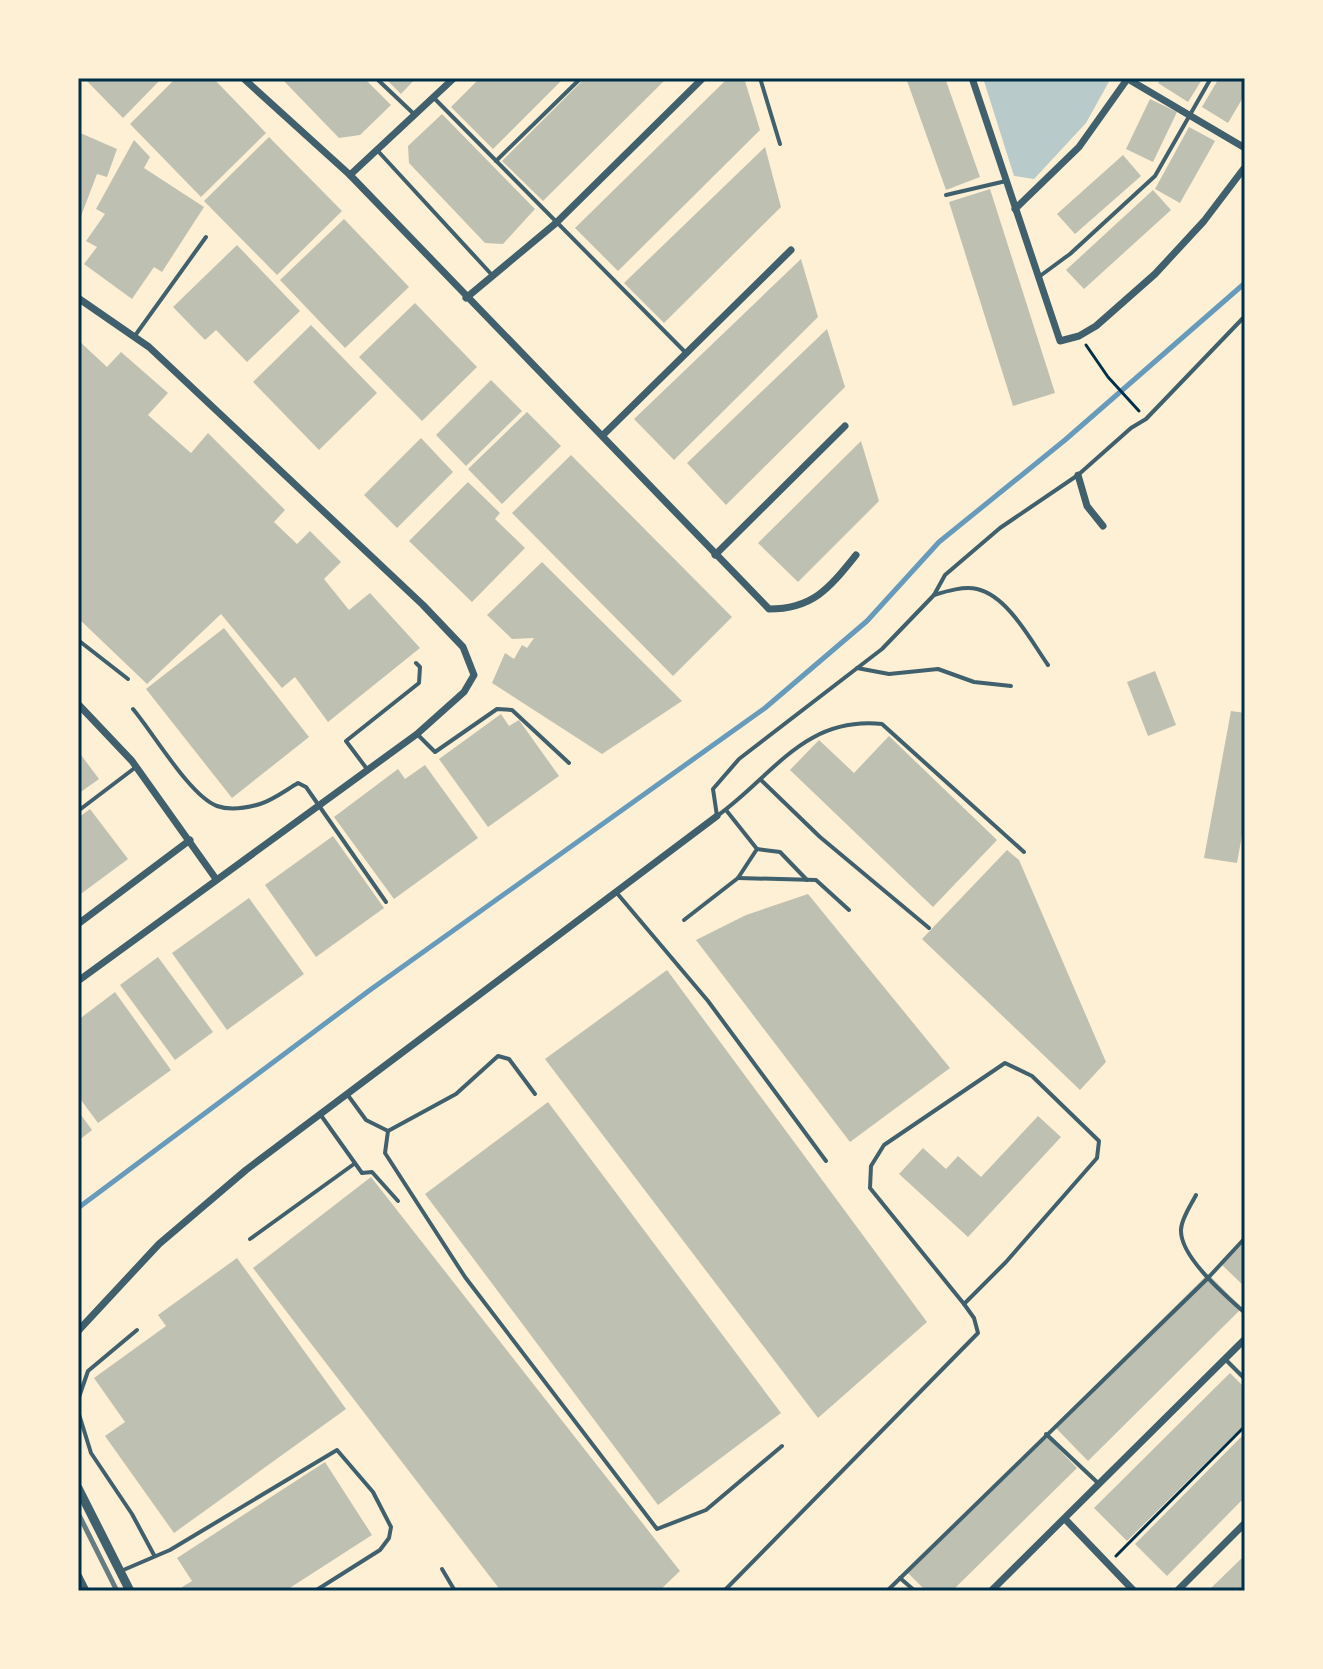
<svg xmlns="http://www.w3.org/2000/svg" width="1323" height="1669" viewBox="0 0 1323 1669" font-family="'Varela Round',sans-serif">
  <rect width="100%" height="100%" fill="#fdf0d5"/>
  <path fill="#b9caca" d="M983,78H1111L1086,123L1034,179L1014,176Z"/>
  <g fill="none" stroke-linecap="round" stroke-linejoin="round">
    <path stroke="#669bbc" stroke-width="5" d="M78,1208L370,990L765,708L867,621L939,542L1065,440L1245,283"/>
  </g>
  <g fill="#bec0b2">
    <path d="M84,78H162L123,118Z"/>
    <path d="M176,78H213L266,133L201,197L130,124Z"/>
    <path d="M281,78H364L391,105L360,135L339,138Z"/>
    <path d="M385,78H416L401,94Z"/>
    <path d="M480,78H564L493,149L451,107Z"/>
    <path d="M585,78H667L543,201L502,161Z"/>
    <path d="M728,78H744L760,130L618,271L575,228Z"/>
    <path d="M906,78H945L980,177L946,190Z"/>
    <path d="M1162,78H1203L1188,102L1158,83Z"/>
    <path d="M1219,78H1245V94L1228,123L1202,107Z"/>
    <path d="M1150,99L1177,112L1153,162L1126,149Z"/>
    <path d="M442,114L535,209L503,244L485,243L409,163L408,146Z"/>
    <path d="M1189,127L1215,141L1180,203L1155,189Z"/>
    <path d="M78,132L117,149L107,177L97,174L78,224Z"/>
    <path d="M269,137L342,211L277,275L204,201Z"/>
    <path d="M134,140L150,157L144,168L204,207L162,272L154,267L132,299L84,264L97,247L86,241L105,214L96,209Z"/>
    <path d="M765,147L781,207L664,323L624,283Z"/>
    <path d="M1123,155L1141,176L1075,234L1057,214Z"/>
    <path d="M990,189L1055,393L1013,406L949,202Z"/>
    <path d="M1153,190L1171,210L1084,289L1066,270Z"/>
    <path d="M344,219L409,287L345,348L280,280Z"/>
    <path d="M237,245L300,311L247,362L216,330L205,340L173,307Z"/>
    <path d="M801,259L818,317L674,460L634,419Z"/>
    <path d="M415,303L477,367L422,421L359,357Z"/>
    <path d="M311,325L377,393L319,450L253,382Z"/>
    <path d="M827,329L845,387L726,505L687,463Z"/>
    <path d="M78,340L107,367L121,352L168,393L148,415L191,453L208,433L285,510L274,522L297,544L310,531L341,562L324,579L349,610L370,593L420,648L328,722L295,677L282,688L221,614L147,684L78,618Z"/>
    <path d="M491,380L522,411L466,466L436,435Z"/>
    <path d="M527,412L561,446L502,504L468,469Z"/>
    <path d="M421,438L453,472L397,528L364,495Z"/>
    <path d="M861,441L879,501L798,582L758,543Z"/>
    <path d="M571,455L732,617L673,676L512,513Z"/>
    <path d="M468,482L500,513L495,519L525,548L472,602L409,541Z"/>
    <path d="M542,562L682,701L602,754L492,683L505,653L514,659L522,645L527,648L534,638L512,639L487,615Z"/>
    <path d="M224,628L309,737L232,798L146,689Z"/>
    <path d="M1155,671L1176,725L1148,736L1127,682Z"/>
    <path d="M1231,711L1245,713V818L1237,863L1204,858Z"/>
    <path d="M501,714L509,726L519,720L559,776L488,827L439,759Z"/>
    <path d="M889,736L997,840L933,907L790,770L819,740L854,773Z"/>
    <path d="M78,751L99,779L78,794Z"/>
    <path d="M425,765L478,838L394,899L334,817L398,769L405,779Z"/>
    <path d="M90,809L128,859L78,896V818Z"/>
    <path d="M333,836L384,908L316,957L265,885Z"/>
    <path d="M1007,850L1019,860L1106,1062L1080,1090L922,939Z"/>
    <path d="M808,894L950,1068L850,1142L696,940L746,915Z"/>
    <path d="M249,898L304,974L227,1030L172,953Z"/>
    <path d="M158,957L213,1032L175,1060L120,985Z"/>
    <path d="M667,970L927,1322L818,1418L545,1059Z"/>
    <path d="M115,992L171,1070L98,1123L78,1096V1020Z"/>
    <path d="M548,1102L781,1413L658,1505L425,1194Z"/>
    <path d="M78,1111L92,1130L78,1141Z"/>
    <path d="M1038,1116L1061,1137L968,1237L899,1174L923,1148L946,1169L958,1156L981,1177Z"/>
    <path d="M371,1177L680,1571L659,1591H501L253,1268Z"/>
    <path d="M1245,1241V1287L1222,1265Z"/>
    <path d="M237,1258L346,1409L174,1533L105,1436L125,1422L94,1378L166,1326L158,1315Z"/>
    <path d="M1208,1274L1242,1308L1088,1461L1054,1426Z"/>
    <path d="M1230,1373L1245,1388V1424L1127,1541L1094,1508Z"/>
    <path d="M1245,1433V1497L1167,1576L1135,1544Z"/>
    <path d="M1047,1437L1077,1468L952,1591H926L908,1573Z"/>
    <path d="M325,1462L372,1535L285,1591H185L182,1587L192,1581L177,1558Z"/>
    <path d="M1245,1555V1591H1208Z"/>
  </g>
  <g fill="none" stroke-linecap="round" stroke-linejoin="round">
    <g stroke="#003049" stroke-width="3">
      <path d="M1086,345L1108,377L1139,411"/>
      <path d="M1116,1556L1245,1426"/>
    </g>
    <g stroke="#3f606c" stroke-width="4">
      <path d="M376,78L415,115"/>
      <path d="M760,78L780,144"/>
      <path d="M433,97L686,353"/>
      <path d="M377,150L492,275"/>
      <path d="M496,161L581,78"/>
      <path d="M946,195L1006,181"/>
      <path d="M1040,276L1070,254L1155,176L1211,78"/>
      <path d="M134,337L206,237"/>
      <path d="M934,595C947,591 964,586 977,589C1008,596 1031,641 1048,665"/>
      <path d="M78,640L128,679"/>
      <path d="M857,668L889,674L938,669L974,682L1011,686"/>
      <path d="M133,709C154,734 190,796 217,806C231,811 246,808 260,804C273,800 286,790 298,783L306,787L386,902"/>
      <path d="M418,735L435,752L497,709L512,710L569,763"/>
      <path d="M367,769L346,741L419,683L420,667L416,663"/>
      <path d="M761,780L820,837L929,928"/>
      <path d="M78,811L136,767"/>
      <path d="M757,849L780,852L807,880"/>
      <path d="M1024,852L882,724C804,716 773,776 717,816L713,789L739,759L882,649L934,595L945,575L1000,528L1078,475L1131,428L1146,419L1245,316"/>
      <path d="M738,878L816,880L849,910"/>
      <path d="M616,892L708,1001L826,1161"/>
      <path d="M684,920L738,878L757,849L726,810"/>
      <path d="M1005,1063L1032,1076L1099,1141L1097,1158L1006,1262L964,1304L870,1188L871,1166L884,1145Z"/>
      <path d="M347,1094L366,1120L388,1131L456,1094L498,1056L509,1059L535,1094"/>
      <path d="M320,1114L362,1173L372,1172L398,1201"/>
      <path d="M388,1131L385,1153L465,1277L657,1529L706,1510L782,1446"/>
      <path d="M1196,1195C1191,1205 1181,1219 1181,1230C1180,1257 1226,1296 1245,1313"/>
      <path d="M250,1239L354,1164"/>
      <path d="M1225,1359L1245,1379"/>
      <path d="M78,1400L88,1371L137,1330"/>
      <path d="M78,1411L91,1453L132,1514L154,1555"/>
      <path d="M1046,1434L1098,1483"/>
      <path d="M442,1569L455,1591"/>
      <path d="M121,1571L170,1550L337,1450L373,1492L391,1527L389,1538L380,1550L315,1591"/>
      <path d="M900,1578L915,1591"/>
      <path d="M724,1591L978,1333L974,1318L964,1304"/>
      <path d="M887,1591L1207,1279L1245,1238"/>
    </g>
    <g stroke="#3f606c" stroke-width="7">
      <path d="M243,78L350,175L769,609C814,609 830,587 856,555"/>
      <path d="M972,78L1060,341L1079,336L1096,326L1155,274L1204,221L1245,167"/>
      <path d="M1128,79L1245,148"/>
      <path d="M350,175L454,78"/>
      <path d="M1015,209L1079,147L1128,78"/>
      <path d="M78,298L149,347L423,605L463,647L474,675L464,692L417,734L78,981"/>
      <path d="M466,298L556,223L703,78"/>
      <path d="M603,435L791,250"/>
      <path d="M1078,475L1087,506L1103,526"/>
      <path d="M715,555L845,426"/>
      <path d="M78,704L132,761L216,879"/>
      <path d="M78,924L190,840"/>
      <path d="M78,1331L159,1244L246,1170L717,816"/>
      <path d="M1065,1519L1134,1591"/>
      <path d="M991,1591L1245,1339"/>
      <path d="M1177,1591L1245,1523"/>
    </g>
    <g stroke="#3f606c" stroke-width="9">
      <path d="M78,1488L130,1591"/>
      <path d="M78,1577L85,1591"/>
    </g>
    <path stroke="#657d81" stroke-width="5" d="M78,1513L117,1591"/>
  </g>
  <rect width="1323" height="1669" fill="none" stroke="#fdf0d5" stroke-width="160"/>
  <rect x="80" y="80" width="1163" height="1509" fill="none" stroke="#003049" stroke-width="3"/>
</svg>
